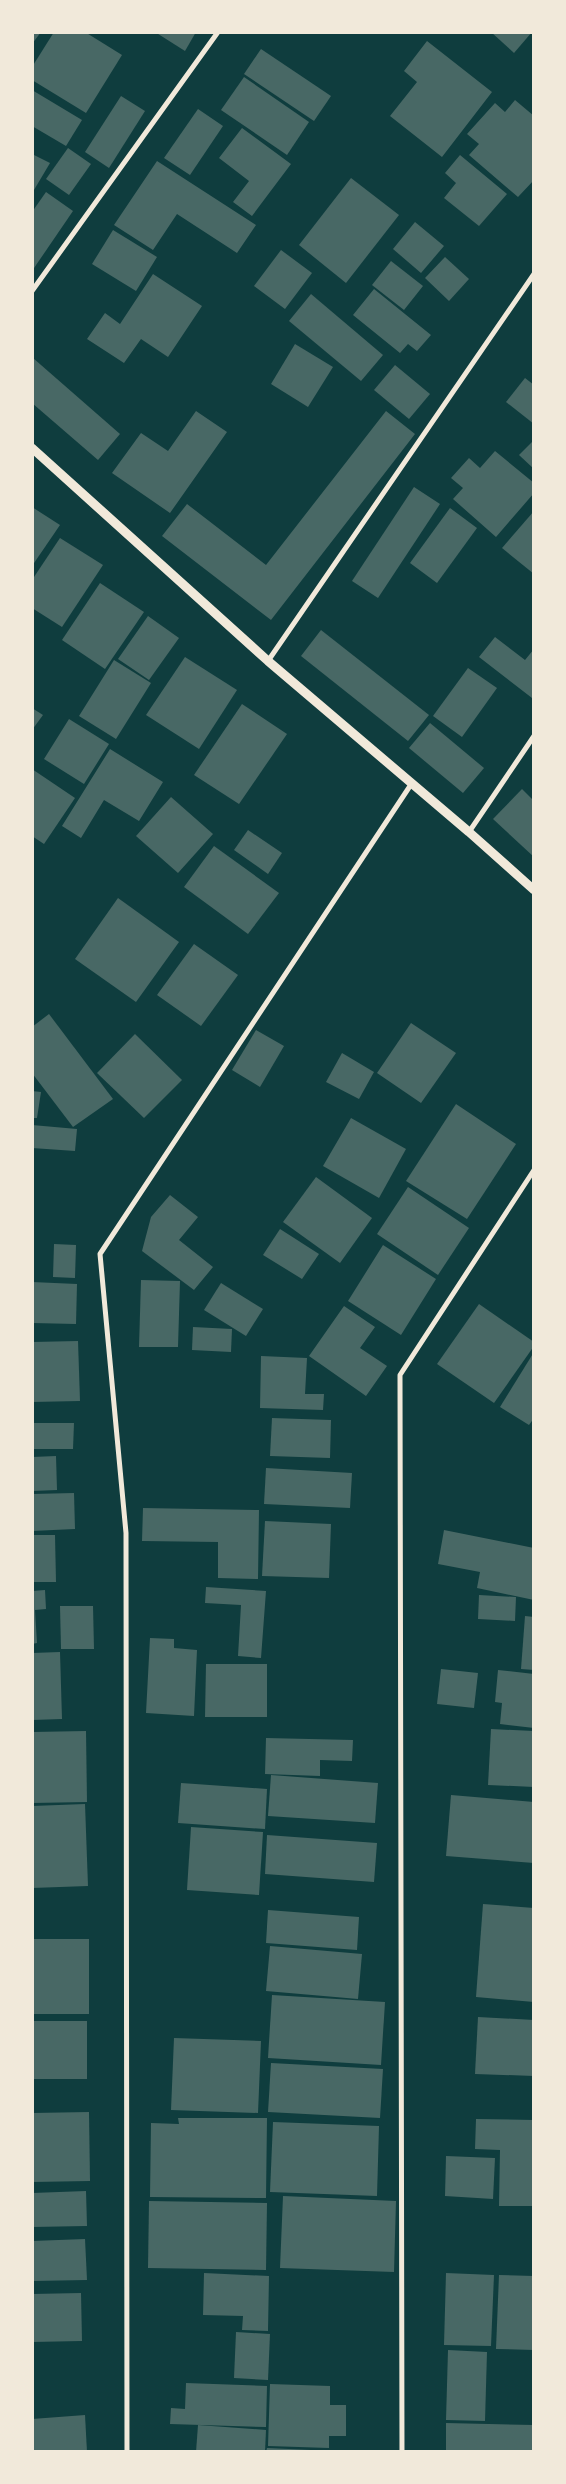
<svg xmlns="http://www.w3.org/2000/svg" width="566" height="2484" viewBox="0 0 566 2484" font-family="'DM Sans',sans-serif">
  <rect width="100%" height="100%" fill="#0f3d3e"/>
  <g fill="#486865">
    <path d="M32,32H41L32,44Z"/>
    <path d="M54,32H85L122,55L86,113L32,80V67Z"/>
    <path d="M155,32H196L185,51Z"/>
    <path d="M491,32H532L514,53Z"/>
    <path d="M427,41L492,92L442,157L390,116L417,82L404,71Z"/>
    <path d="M261,49L331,96L314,121L244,74Z"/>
    <path d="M244,77L309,122L287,155L221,110Z"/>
    <path d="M32,90L82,120L66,146L32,126Z"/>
    <path d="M121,96L145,111L109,168L85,152Z"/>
    <path d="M515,100L534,116V180L518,197L469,155L479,144L467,134L495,103L505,112Z"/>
    <path d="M198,109L223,126L190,175L164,158Z"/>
    <path d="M242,128L291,164L252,216L233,202L249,181L219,158Z"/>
    <path d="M68,148L91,164L69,195L46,179Z"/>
    <path d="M32,154L50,163L34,190L32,189Z"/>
    <path d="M460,155L507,194L479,226L444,198L456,183L445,173Z"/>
    <path d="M157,161L256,225L237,253L177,214L153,250L114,225Z"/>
    <path d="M351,178L399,215L346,283L299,245Z"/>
    <path d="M46,192L73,211L32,271V212Z"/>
    <path d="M415,222L444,246L421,273L393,249Z"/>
    <path d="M113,230L157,257L136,291L92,264Z"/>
    <path d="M281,250L312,273L285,309L254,286Z"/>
    <path d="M445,257L469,279L449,301L425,278Z"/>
    <path d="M391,261L423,286L404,310L372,285Z"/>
    <path d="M153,274L202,306L168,357L141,339L124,363L87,339L105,313L120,324Z"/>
    <path d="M374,289L431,335L417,351L408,344L400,353L353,315Z"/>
    <path d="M311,294L383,355L361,381L289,321Z"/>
    <path d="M295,344L333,367L308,407L271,384Z"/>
    <path d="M33,358L120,434L98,460L32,403Z"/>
    <path d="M395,365L430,394L409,419L374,390Z"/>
    <path d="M525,378L534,385V424L506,402Z"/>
    <path d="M196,411L227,432L170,513L112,473L141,433L168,451Z"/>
    <path d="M386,411L415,434L271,620L162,536L187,504L266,565Z"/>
    <path d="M534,440V469L519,455Z"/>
    <path d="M495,451L534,483V493L496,537L453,499L463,488L451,478L469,458L480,468Z"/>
    <path d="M414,487L440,504L378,598L352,581Z"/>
    <path d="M32,507L60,525L32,566Z"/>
    <path d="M450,508L477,528L437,583L410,563Z"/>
    <path d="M534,511V574L502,548Z"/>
    <path d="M60,538L103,565L62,627L32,608V580Z"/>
    <path d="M100,583L144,612L105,669L62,640Z"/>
    <path d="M148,616L179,638L149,680L118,659Z"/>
    <path d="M321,630L429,715L408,741L301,656Z"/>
    <path d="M495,637L525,660L534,649L532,698L479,657Z"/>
    <path d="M185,657L237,690L199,749L146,715Z"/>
    <path d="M114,660L151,683L116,739L79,716Z"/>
    <path d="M468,668L497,688L462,737L433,716Z"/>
    <path d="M242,704L287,734L239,804L194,775Z"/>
    <path d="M32,708L43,715L32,730Z"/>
    <path d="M69,719L109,744L84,784L44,759Z"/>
    <path d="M430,723L484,768L463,793L409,748Z"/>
    <path d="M110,749L163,782L139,821L104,800L81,838L62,826Z"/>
    <path d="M32,769L75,798L44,844L32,836Z"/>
    <path d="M522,789L534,801V857L493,819Z"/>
    <path d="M171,797L213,834L178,873L136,836Z"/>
    <path d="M248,830L282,853L268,874L234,850Z"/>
    <path d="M214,846L279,893L248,934L184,887Z"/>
    <path d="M118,898L179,942L136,1002L75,959Z"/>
    <path d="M194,944L238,975L201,1026L157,995Z"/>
    <path d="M49,1014L113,1099L73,1127L32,1073V1027Z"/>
    <path d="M411,1023L456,1053L421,1103L377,1073Z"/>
    <path d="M256,1030L284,1046L260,1087L232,1070Z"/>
    <path d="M135,1034L182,1080L144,1118L97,1073Z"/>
    <path d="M342,1053L374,1072L359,1099L326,1082Z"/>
    <path d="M32,1091L41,1092L37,1118H32Z"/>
    <path d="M456,1104L516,1144L467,1219L406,1181Z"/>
    <path d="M351,1118L406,1149L379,1198L323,1166Z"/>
    <path d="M32,1125L77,1129L75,1151L32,1148Z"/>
    <path d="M316,1177L372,1218L340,1263L283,1222Z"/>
    <path d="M408,1187L469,1228L438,1275L377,1234Z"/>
    <path d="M170,1195L198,1217L179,1240L213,1267L194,1290L142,1251L151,1217Z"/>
    <path d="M280,1229L319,1254L302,1279L263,1255Z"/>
    <path d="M54,1244L76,1245L75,1278L53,1277Z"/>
    <path d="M383,1245L436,1279L401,1335L348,1301Z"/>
    <path d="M141,1280L180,1281L178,1347H139Z"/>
    <path d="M32,1282L77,1284L76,1324L32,1323Z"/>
    <path d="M221,1283L263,1309L246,1336L204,1310Z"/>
    <path d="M479,1304L534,1342V1346L494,1403L437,1364Z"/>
    <path d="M344,1306L375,1327L360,1348L387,1366L366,1396L309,1356Z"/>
    <path d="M193,1327L232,1329L231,1352L192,1350Z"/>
    <path d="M78,1341L80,1401L32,1402V1342Z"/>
    <path d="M534,1352V1418L529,1425L500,1407Z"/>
    <path d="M261,1356L307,1358L305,1394H324L323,1410L260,1408Z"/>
    <path d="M272,1418L331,1420L330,1458L270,1456Z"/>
    <path d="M32,1423H74L73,1449H32Z"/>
    <path d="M56,1456L57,1490L32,1491V1457Z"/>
    <path d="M266,1468L352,1473L350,1508L264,1504Z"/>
    <path d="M74,1493L75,1529L32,1531V1494Z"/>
    <path d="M143,1508L259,1510L258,1579L218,1578V1542L142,1541Z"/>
    <path d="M265,1521L331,1524L329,1578L262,1576Z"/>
    <path d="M444,1530L534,1548V1600L477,1588L480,1572L438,1564Z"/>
    <path d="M32,1535H55L56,1582H32Z"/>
    <path d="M206,1587L266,1591L261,1658L238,1656L241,1605L205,1603Z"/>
    <path d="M45,1590L46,1609L35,1610L37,1643L32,1644V1591Z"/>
    <path d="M479,1595L516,1597L515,1621L478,1619Z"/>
    <path d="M60,1606H93L94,1649H61Z"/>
    <path d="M525,1616L534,1617V1670L521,1669Z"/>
    <path d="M150,1638L174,1639V1648L197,1650L194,1716L146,1713Z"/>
    <path d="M60,1652L62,1719L32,1720V1653Z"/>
    <path d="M206,1664H267V1717H205Z"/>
    <path d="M441,1669L478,1673L474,1708L437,1704Z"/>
    <path d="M498,1670L534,1674V1728L500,1724L502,1703L495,1702Z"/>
    <path d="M491,1729L534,1731V1787L488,1785Z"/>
    <path d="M86,1731L87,1802L32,1803V1732Z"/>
    <path d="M266,1738L353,1740L352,1761L320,1760V1776L265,1774Z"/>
    <path d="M271,1775L378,1783L375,1823L268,1816Z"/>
    <path d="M181,1783L267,1789L265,1829L178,1823Z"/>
    <path d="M451,1795L534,1802V1863L446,1856Z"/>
    <path d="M85,1804L88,1886L32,1888V1806Z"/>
    <path d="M191,1827L263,1832L259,1895L187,1890Z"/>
    <path d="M267,1835L377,1843L374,1882L265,1874Z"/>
    <path d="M483,1904L534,1908V2002L476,1997Z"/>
    <path d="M268,1910L359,1917L357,1950L266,1943Z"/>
    <rect x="32" y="1939" width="57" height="75"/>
    <path d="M270,1946L362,1954L358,1999L266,1991Z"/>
    <path d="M272,1995L385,2002L381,2065L268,2058Z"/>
    <path d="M478,2017L534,2020V2076L475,2074Z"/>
    <rect x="32" y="2021" width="55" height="58"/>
    <path d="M174,2038L261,2041L258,2113L171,2110Z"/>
    <path d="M271,2063L383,2069L380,2118L268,2112Z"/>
    <path d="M89,2112L90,2181L32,2182V2113Z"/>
    <path d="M178,2118H267L266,2198L150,2197L151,2123L179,2124Z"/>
    <path d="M476,2119L534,2120V2206H499L500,2150L475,2149Z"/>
    <path d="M273,2122L379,2126L377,2196L270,2192Z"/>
    <path d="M446,2156L495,2158L493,2199L445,2196Z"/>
    <path d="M86,2191L87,2226L32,2227V2193Z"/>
    <path d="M283,2196L396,2201L394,2272L280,2268Z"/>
    <path d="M149,2201L267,2203L266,2270L148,2268Z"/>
    <path d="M85,2239L87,2280L32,2281V2241Z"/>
    <path d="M204,2273L269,2276L268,2331L242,2330L243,2316L203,2315Z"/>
    <path d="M446,2273L494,2275L491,2346L444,2345Z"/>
    <path d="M499,2275L534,2276V2350L496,2349Z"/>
    <path d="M81,2293L82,2341L32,2342V2294Z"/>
    <path d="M236,2332L270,2334L268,2380L234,2378Z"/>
    <path d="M448,2350L487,2352L485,2421L446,2420Z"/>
    <path d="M186,2383L267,2386L266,2427L170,2424L171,2408L185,2409Z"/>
    <path d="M270,2384L330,2386V2405H346V2436H329V2448L268,2446Z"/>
    <path d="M85,2415L87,2452H32V2419Z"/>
    <path d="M446,2423L534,2425V2452H446Z"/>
    <path d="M198,2425L266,2430L265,2452H196Z"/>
    <path d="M267,2448L311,2450V2452H266Z"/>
  </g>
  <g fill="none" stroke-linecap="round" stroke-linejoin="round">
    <g stroke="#f1e9da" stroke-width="5">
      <path d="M32,291L218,32"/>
      <path d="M268,661L534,274"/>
      <path d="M469,832L534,736"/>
      <path d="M127,2452L126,1533L100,1254L412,783"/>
      <path d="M402,2452L400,1375L534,1170"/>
    </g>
    <path stroke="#f1e9da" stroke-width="9" d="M32,448L268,661L469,832L534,890"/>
  </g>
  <rect width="566" height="2484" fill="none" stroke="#f1e9da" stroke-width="68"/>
</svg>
